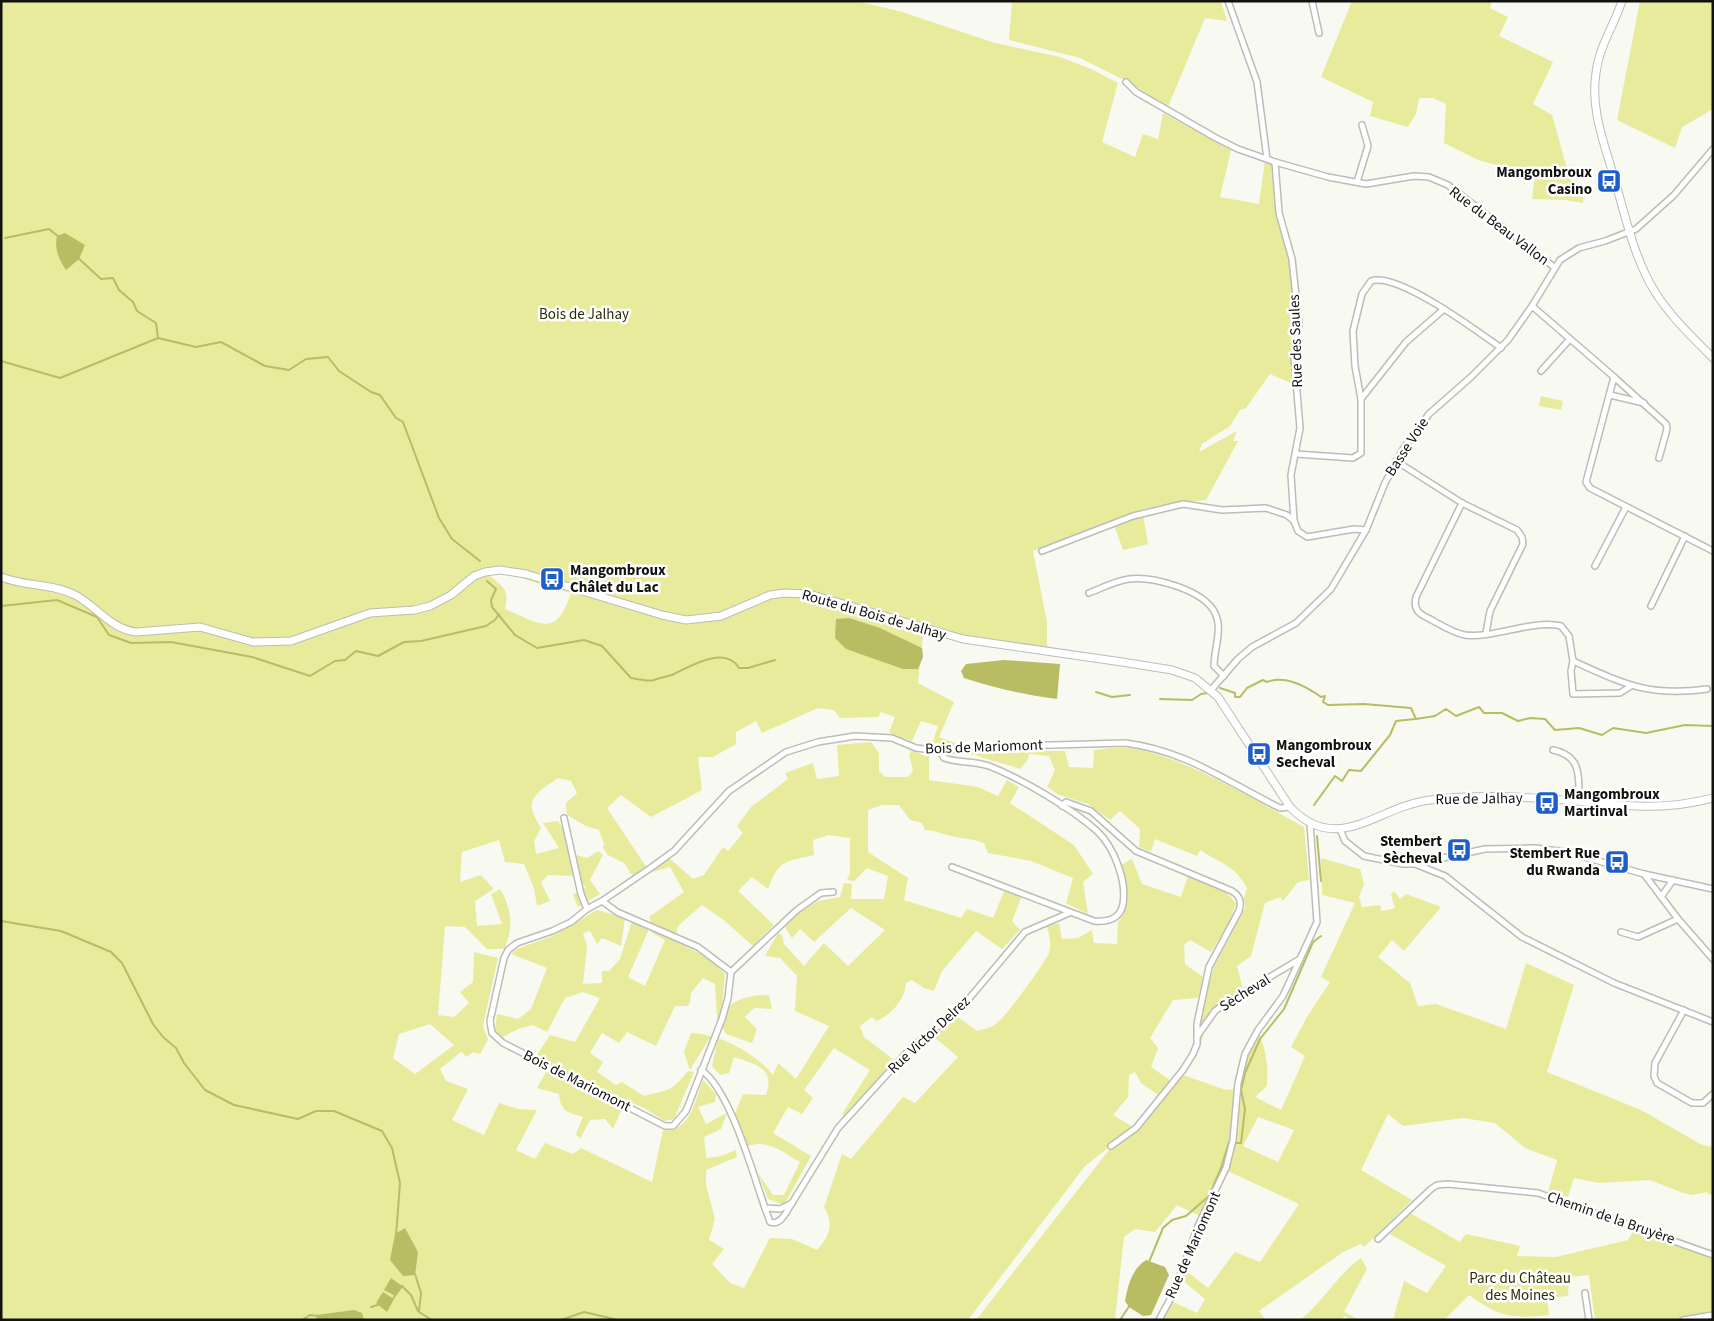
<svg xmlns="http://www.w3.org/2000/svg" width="1714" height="1321" viewBox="0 0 1714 1321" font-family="'Source Sans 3',sans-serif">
  <rect width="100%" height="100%" fill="#f8f9f1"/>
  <g fill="#e8eb9c" fill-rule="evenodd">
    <path d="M1,1H857L902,12L995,43L1060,57L1091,69L1118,83L1102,142L1135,157L1143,134L1158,139L1163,113L1231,150L1220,197L1259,204L1265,161L1273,163L1278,218L1289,259L1295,311L1296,324L1292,356L1293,384L1270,374L1246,408L1240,410L1230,426L1202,444L1199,452L1237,431L1233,441H1238L1206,500L1160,505L1131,513L1033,551L1047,622V651L923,630L922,648L880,628L846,649L917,669L920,663L918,683L954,702L939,737L973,750L1065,751L1069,767L1093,768L1094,750C1104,749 1115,747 1125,748C1176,751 1258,802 1304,827L1309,880L1298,882L1283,901L1280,897L1265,903L1251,956L1237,966L1243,990L1210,1010L1201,1044L1183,1075L1226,1090L1234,1089L1246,1053L1259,1034C1267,1052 1268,1067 1267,1086L1255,1097L1281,1110L1305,1056L1291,1047L1307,1017L1330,982L1321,977L1355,903L1322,895L1321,858L1360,869L1364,884L1359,897L1362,907L1380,905L1382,911L1395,908L1391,895L1394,891L1400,899L1406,894L1441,907L1404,951L1392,940L1378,957L1410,983L1418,1006L1436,1004L1506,1029L1526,963L1574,985L1547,1072L1641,1110L1702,1145L1713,1147V1196L1707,1192L1693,1195L1683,1193L1650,1180L1599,1183L1574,1178L1568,1197L1548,1192L1557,1160L1525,1148L1495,1123L1463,1118L1403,1126L1388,1114L1361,1170L1412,1200L1364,1247L1361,1244L1343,1252L1259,1311L1266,1320H1162L1171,1301L1197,1313L1205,1299L1181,1279L1185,1270L1208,1288L1235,1252L1260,1262L1299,1204L1221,1168L1213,1194L1200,1216L1177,1205L1155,1232L1135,1229L1124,1237L1115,1320H976L1109,1150L1132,1135L1127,1133L1085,1166L968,1320H1ZM504,573L571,593C556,639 540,624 505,609C509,588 504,588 489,575ZM818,708L834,710L840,718L878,717L881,712L895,717L889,733L912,741L921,721L938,726L932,745C950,754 964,750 978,756C992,761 1006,764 1020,769L1028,759L1029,754L1049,756L1055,770L1047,787L1059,795L1088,804L1110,820L1120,811L1140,829L1139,847L1151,852L1155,839L1197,856L1200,850C1220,863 1236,866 1247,888L1244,898L1245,908L1214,967L1196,1029L1194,1047L1175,1078L1133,1127L1113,1115L1128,1097L1129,1075L1135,1072L1141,1083L1158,1095L1170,1080L1151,1067L1158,1048L1150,1038L1173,1000L1198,998L1203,977L1185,964L1184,945L1190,940L1211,952L1230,922L1236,903L1227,893L1188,876L1181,897L1142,884L1132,859L1121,865C1127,884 1133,906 1118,922L1117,944L1094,943L1092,930L1078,938L1062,939L1059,923L1047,926C1049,935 1052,944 1049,953C1045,963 1007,1015 998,1022C992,1028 984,1029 977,1031L958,1017L933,1036L958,1057L915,1103L903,1097L851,1159L842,1154L824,1207C834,1224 830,1236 817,1250L792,1239L770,1238L744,1288L730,1283L712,1264L724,1249L709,1240L715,1219L706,1185V1170L737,1157L736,1150L721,1156L706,1158L704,1137L721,1129L727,1113L706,1124L698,1107L715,1102L716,1094L703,1080C696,1099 689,1134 663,1130L652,1182L581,1148L573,1154L545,1143L535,1159L516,1150L537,1110L518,1109L499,1103L484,1135L452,1120L468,1089L446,1081L440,1069L461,1052L467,1057L473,1052L480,1054L488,1040L483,1026L498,958L474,952L473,982L460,992L469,1003L454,1017L438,1015L445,926L465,927L487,949H504C514,929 512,908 500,889L491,894L502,924L477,926L475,901L494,889L481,875L460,882L462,852L499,840L505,862L524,864L534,888L537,906L550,901L541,882L548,875L572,876L586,887L573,895L578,907L600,894L590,880L603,855L598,851L587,858L576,855L573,844L558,821L543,823L559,848L536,854L534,841L541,828C523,800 533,795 558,778L571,781L577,793L566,803L567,815L586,826L599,830L604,844L603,848L608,855L624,863L636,881L652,872L670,867L684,892L649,917L652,925L674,933L671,938L652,929L651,932L665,940L645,986L628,977L650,927L632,921L620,959L609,971H602V983L583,984L587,946L583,933L590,931L597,944L602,938L621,946L625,918L597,910L552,936L517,949L511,954L547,968L531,1009L518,1019L497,1014L495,1031L503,1037L518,1029L533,1025L547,1032L565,998L583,992L600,998L575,1042L550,1035L537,1055C550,1062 568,1068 574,1082L546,1072L537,1088L559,1094C561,1112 567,1112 583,1117L576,1134L580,1139L590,1120L605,1119L613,1129L622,1109L587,1092L589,1085L642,1107L665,1121L674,1119L694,1072L688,1071C670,1093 670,1089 644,1096L622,1082L616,1085L597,1072L603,1062L590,1053L602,1033L619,1043L627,1032L656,1046L675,1006H687L690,1003L691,993L703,978L715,984L717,1018L726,1034L752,1043L757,1029L745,1017L754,1008L772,1009L769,995C749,994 738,999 722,1010L725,974L707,957L675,941L678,926L702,905L725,921L753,946L774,925L738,891L752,877L768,889C779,859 785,862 814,855L813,840L828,835L850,838V873L847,880L854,881L867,868L888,876L884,899H851L852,884L844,883L840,897L819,901L802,910L785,927L792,938L800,929L814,942L851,908L885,930L848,966L824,943L804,966L784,944L782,935L778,933L765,956L780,958L797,976L795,1011L829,1026L796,1079L778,1063L773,1075C755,1053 720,1034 691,1033L684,1052L690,1070L709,1039L717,1043L712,1066L720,1075L729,1073L734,1057C754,1064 776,1067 766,1095L743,1094L735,1113L748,1146C768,1139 783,1152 800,1162L784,1195H773L758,1173L768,1199L784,1205L811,1156L773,1133L788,1107L802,1114L813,1098L804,1090L834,1048L870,1070L842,1114L848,1116L894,1060L864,1037L860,1026L872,1017L876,1021C891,1016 905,999 906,983L912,980L924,988L934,991L942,971L976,931L1002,949L1020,930L1012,921L1022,896L1005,889L993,918L967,909L961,918L904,900L908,878L868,852V810L882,805H899L910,820L922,823L925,830C940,831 944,835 956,837C967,839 973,839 984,843L988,853L1031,861L1073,878L1066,903L1088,914L1083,882L1093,874L1074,845L1010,803L1019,787L1007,780L998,796L978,787L929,780V757L912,751L909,754L913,771L908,777H885L879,771V753L871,742L837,745L839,776L817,779L813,763L785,773L788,779L751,807L737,826L743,833L728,851L723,847L704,875L693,879L669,858L650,870L645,865L607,808L621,795L651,817L702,790L698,757H713L736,744V732L756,721L762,733ZM430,1024L454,1045L415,1074L393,1058L399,1034ZM1258,1117L1294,1130L1278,1162L1243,1146Z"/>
    <path d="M1012,1H1221L1227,21L1205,18L1168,107L1132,84L1080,58L1009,40Z"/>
    <path d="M1352,1H1492L1490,8L1508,17L1499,36L1553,62L1533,104L1552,115L1570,179L1584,187L1583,203L1565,200L1532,199L1535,175L1478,160L1444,143L1446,104L1433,98H1419L1416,114L1408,127L1370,116L1373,102L1321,77Z"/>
    <path d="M1640,1H1713V109L1682,127L1675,148L1617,120Z"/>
    <path d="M1541,396L1563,401L1561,410L1539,406Z"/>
    <path d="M1143,515L1148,544L1123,550L1114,525Z"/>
    <path d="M1410,1213L1460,1242L1466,1234L1520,1246L1517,1256L1556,1257L1628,1240L1635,1228L1713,1256V1312L1673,1320H1595L1589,1275L1569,1277L1568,1296L1547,1298L1549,1315C1511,1319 1500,1317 1469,1295L1444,1320H1393L1404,1281L1427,1293L1446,1266L1390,1234Z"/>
    <path d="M1361,1258L1367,1269L1344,1312L1360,1320H1351L1344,1316L1342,1320H1300C1323,1302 1338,1274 1361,1258Z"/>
  </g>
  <g fill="#b9bc63">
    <path d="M65,233L85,245L79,259L66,270C59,260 54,248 57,236Z"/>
    <path d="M849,618L880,628L922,648L923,657L918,669H903L846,649L835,638L836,619Z"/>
    <path d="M1004,660L1060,664L1057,699C1025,695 995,688 964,678L961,671L966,664Z"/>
    <path d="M405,1228L418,1252L415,1275L403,1276L390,1260L395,1234Z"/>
    <path d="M1146,1260L1165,1267L1169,1275L1151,1315L1143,1316L1129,1307L1125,1301C1128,1285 1132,1269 1146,1260Z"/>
    <path d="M391,1278L402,1286L395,1296L384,1290Z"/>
    <path d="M383,1292L394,1299L387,1312L376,1303Z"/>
    <path d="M354,1310L362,1313L364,1320H317L316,1315Z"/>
  </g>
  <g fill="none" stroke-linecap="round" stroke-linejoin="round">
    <g stroke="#b9bc63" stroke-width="2">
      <path d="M5,238L49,229L59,237"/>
      <path d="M77,257L101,279L113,278L119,290L133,302L137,311L156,323L158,338L196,347L221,342L265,366L289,370L306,359L328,357L339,371L371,392L380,395L396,418L403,422L439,518L452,539L480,561"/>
      <path d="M1,361L60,378L158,338"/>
      <path d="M487,581L496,589L491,600L492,607L515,635L537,648L584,640L602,646L631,678C637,679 648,682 654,680C659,678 669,676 672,675C690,666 725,645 739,668H748L775,660"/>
      <path d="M1,606L57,600L97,617L109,635L131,643L171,642L252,657L310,676L335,661L345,660L356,651L378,656L404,642L421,641L486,626L495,620L499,614"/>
      <path d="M1220,688L1235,693V697H1240L1247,688L1263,680L1267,682C1285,675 1307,687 1321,697L1325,696L1323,702L1328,705L1364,704L1411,708L1416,719L1435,716L1446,709L1456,716L1479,707L1484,713H1502L1518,721L1530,718L1545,719L1555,730L1579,728L1602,735L1613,728L1646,733L1685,725L1713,726"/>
      <path d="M1096,692L1112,697L1130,695"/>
      <path d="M1160,699L1192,700L1201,694L1208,693"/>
      <path d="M1314,805L1335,776L1342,781L1349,770L1361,771L1390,735L1396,721L1415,719"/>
      <path d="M1317,836L1321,881"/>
      <path d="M1,921L61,931L111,952L122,963L153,1024L163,1037L176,1048L184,1063L205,1090L234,1105L298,1119L316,1111H334L382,1131L392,1148L400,1183L396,1236"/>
      <path d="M1236,1143H1241L1245,1109L1241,1090L1245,1073L1260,1039L1284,1009L1313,942L1321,936"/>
      <path d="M1149,1262L1163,1228L1172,1220L1186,1216L1209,1196L1221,1168L1229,1142"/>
      <path d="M415,1274L421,1293L419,1312L432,1320"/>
      <path d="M392,1300L402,1286L411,1295L418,1311"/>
      <path d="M371,1307L378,1305"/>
      <path d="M302,1320L310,1315L318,1316"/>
      <path d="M561,1320L584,1312L618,1320"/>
      <path d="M1120,1320L1130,1305"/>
    </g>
    <defs>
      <g id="minor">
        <path d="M1228,1L1257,82L1267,159"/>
        <path d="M1312,1L1319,33"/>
        <path d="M1126,82L1136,92L1216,138L1238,149L1275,162L1328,177L1366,184L1414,176L1429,177L1448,185L1554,267"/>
        <path d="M1275,162L1279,213L1292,259L1299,324L1294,357L1300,428L1291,475L1294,521L1298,531L1307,537L1354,529L1366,530"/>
        <path d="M1357,182L1368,146L1362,125"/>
        <path d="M1532,306L1614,377L1586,482L1590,488L1713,551"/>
        <path d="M1541,371L1570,339"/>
        <path d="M1614,377L1666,424L1667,429L1659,458"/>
        <path d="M1610,395L1644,403"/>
        <path d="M1361,399L1406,342L1444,309"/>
        <path d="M1296,454L1353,458L1361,453V399L1355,366L1353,331L1362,294L1371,281C1398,272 1477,331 1501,348"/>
        <path d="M1396,461L1462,503L1517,530L1522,537L1523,544L1490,611L1486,633"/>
        <path d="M1462,503L1416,597C1413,610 1419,614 1430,619C1441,625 1453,633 1465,635C1493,639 1533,619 1561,626L1569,636L1573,661C1624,684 1649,697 1707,689"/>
        <path d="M1042,551L1133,516L1183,504L1222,510L1266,508L1287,515L1294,521"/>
        <path d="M1595,566L1626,507"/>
        <path d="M1089,593C1102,588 1115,581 1129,579C1153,576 1204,590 1215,613C1223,629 1214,649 1214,666L1224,676"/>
        <path d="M1651,606L1685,536"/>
        <path d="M1573,661L1571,671L1573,694L1620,693L1631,686"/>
        <path d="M1211,690L1238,659L1252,647L1296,623L1331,589L1366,530L1385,483L1403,449L1429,414L1471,377L1508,340L1532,306L1560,260L1579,248L1605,241L1636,229L1674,195L1713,149"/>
        <path d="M1553,750C1582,756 1579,777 1579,802"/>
        <path d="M940,751L944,758C958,763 975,761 989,766C1022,779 1071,808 1097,831C1114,847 1127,881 1123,904C1120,920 1107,922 1094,921L952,867"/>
        <path d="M1062,806L1066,802L1091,811L1136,851L1232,891C1240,896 1242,902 1239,911L1209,967L1197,1024V1044L1193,1054L1183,1070L1136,1128L1111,1146"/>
        <path d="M564,818L581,894L587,909"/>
        <path d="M1340,829L1345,841L1364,856L1403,864H1415L1445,876L1522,937L1614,983L1713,1022"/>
        <path d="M1415,864L1485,849L1535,848L1567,852L1644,874L1713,889"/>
        <path d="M1644,874L1678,919"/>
        <path d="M833,892L821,893L797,910L731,972L728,998L722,1019L686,1111L673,1126H665L503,1043L492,1033L490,1021L504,958L508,950L517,943L552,931L571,922L587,909L602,901L652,867L674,851L729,791L786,752L818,742L855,736L892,738L916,748L940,751L984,747L1125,743C1187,751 1225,781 1280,808L1290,807"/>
        <path d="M1661,897L1673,880"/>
        <path d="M602,901L617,912L698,947L731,972"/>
        <path d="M1621,932L1638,937L1678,919L1713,959"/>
        <path d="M1684,1010L1655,1063L1654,1076L1657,1083L1692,1103H1703L1713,1094"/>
        <path d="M1198,1035L1215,1011L1223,1005L1300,959"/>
        <path d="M701,1070C730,1089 753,1174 765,1208L780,1209L792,1203L838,1128L910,1049L962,1007L1025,932L1069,913"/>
        <path d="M765,1208L770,1222C781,1226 786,1212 792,1203"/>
        <path d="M1378,1239L1431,1189L1437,1185L1448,1184L1538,1193L1713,1255"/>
        <path d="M1585,1293L1589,1320"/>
        <path d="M1159,1320L1174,1292L1198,1226L1226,1168L1233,1140L1238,1083L1245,1054L1258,1030L1283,996L1317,922L1310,823"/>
        <path d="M1683,1320L1713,1315"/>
      </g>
      <g id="secondary">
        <path d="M1622,1C1614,26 1599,46 1596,73C1590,110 1605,145 1615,181C1626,218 1634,258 1655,292C1671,317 1692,337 1713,358"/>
        <path d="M1,577C26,587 53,583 77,596C98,608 111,629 136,632L200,627L253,642L291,641L370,613L414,610L430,606L451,595L474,576L485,572L500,570L526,574L662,615L686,620L721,616L770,595L785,593L809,594L963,639L1122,662L1172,670L1195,678L1218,697L1290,807C1338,857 1378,806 1430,800C1479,794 1528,797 1577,801C1628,806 1662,811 1713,798"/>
      </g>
    </defs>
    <use href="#minor" stroke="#bcbdb6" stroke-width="8"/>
    <use href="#secondary" stroke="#bcbdb6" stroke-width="9"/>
    <use href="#minor" stroke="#fff" stroke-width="5"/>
    <use href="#secondary" stroke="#fff" stroke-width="7"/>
  </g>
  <defs>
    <symbol id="bus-square" viewBox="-11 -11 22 22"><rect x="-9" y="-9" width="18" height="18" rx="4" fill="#1e5eca" stroke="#fff"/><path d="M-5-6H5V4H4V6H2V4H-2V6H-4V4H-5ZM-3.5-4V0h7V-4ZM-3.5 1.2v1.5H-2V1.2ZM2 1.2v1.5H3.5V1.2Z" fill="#fff"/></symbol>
  </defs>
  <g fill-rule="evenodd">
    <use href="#bus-square" x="1595" y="167" width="28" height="28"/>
    <use href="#bus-square" x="538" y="565" width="28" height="28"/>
    <use href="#bus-square" x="1245" y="740" width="28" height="28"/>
    <use href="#bus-square" x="1533" y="789" width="28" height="28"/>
    <use href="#bus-square" x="1445" y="836" width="28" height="28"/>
    <use href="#bus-square" x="1603" y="848" width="28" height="28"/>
  </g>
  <g text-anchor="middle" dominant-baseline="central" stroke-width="5" stroke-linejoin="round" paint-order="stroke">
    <g font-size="15" font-weight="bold" fill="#11110f" stroke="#fff" text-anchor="end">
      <text x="1592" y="172">Mangombroux<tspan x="1592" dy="17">Casino</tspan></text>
      <text x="570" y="570" text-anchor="start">Mangombroux<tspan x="570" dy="17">Châlet du Lac</tspan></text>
      <text x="1276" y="745" text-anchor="start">Mangombroux<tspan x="1276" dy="17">Secheval</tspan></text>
      <text x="1564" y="794" text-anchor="start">Mangombroux<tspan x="1564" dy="17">Martinval</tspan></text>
      <text x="1442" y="841">Stembert<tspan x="1442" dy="17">Sècheval</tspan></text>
      <text x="1600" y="853">Stembert Rue<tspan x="1600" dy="17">du Rwanda</tspan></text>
    </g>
    <g font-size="15" fill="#11110f" stroke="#fff">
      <text transform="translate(1499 226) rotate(37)">Rue du Beau Vallon</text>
      <text transform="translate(1296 341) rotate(-92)">Rue des Saules</text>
      <text transform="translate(1407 447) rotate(-57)">Basse Voie</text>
      <text transform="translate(874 615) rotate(16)">Route du Bois de Jalhay</text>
      <text transform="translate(984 747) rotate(-2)">Bois de Mariomont</text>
      <text transform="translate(1479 799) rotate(-1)">Rue de Jalhay</text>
      <text transform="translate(1245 993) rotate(-32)">Sècheval</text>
      <text transform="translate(929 1035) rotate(-43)">Rue Victor Delrez</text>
      <text transform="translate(577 1081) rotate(27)">Bois de Mariomont</text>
      <text transform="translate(1611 1218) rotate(19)">Chemin de la Bruyère</text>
      <text transform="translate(1193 1245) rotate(-66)">Rue de Mariomont</text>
    </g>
    <g font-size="15" fill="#2b2c05" stroke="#fff">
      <text x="584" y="314">Bois de Jalhay</text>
      <text x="1520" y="1278">Parc du Château<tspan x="1520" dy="17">des Moines</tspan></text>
    </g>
  </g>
  <rect width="1714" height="1321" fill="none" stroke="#11110f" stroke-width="5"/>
</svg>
